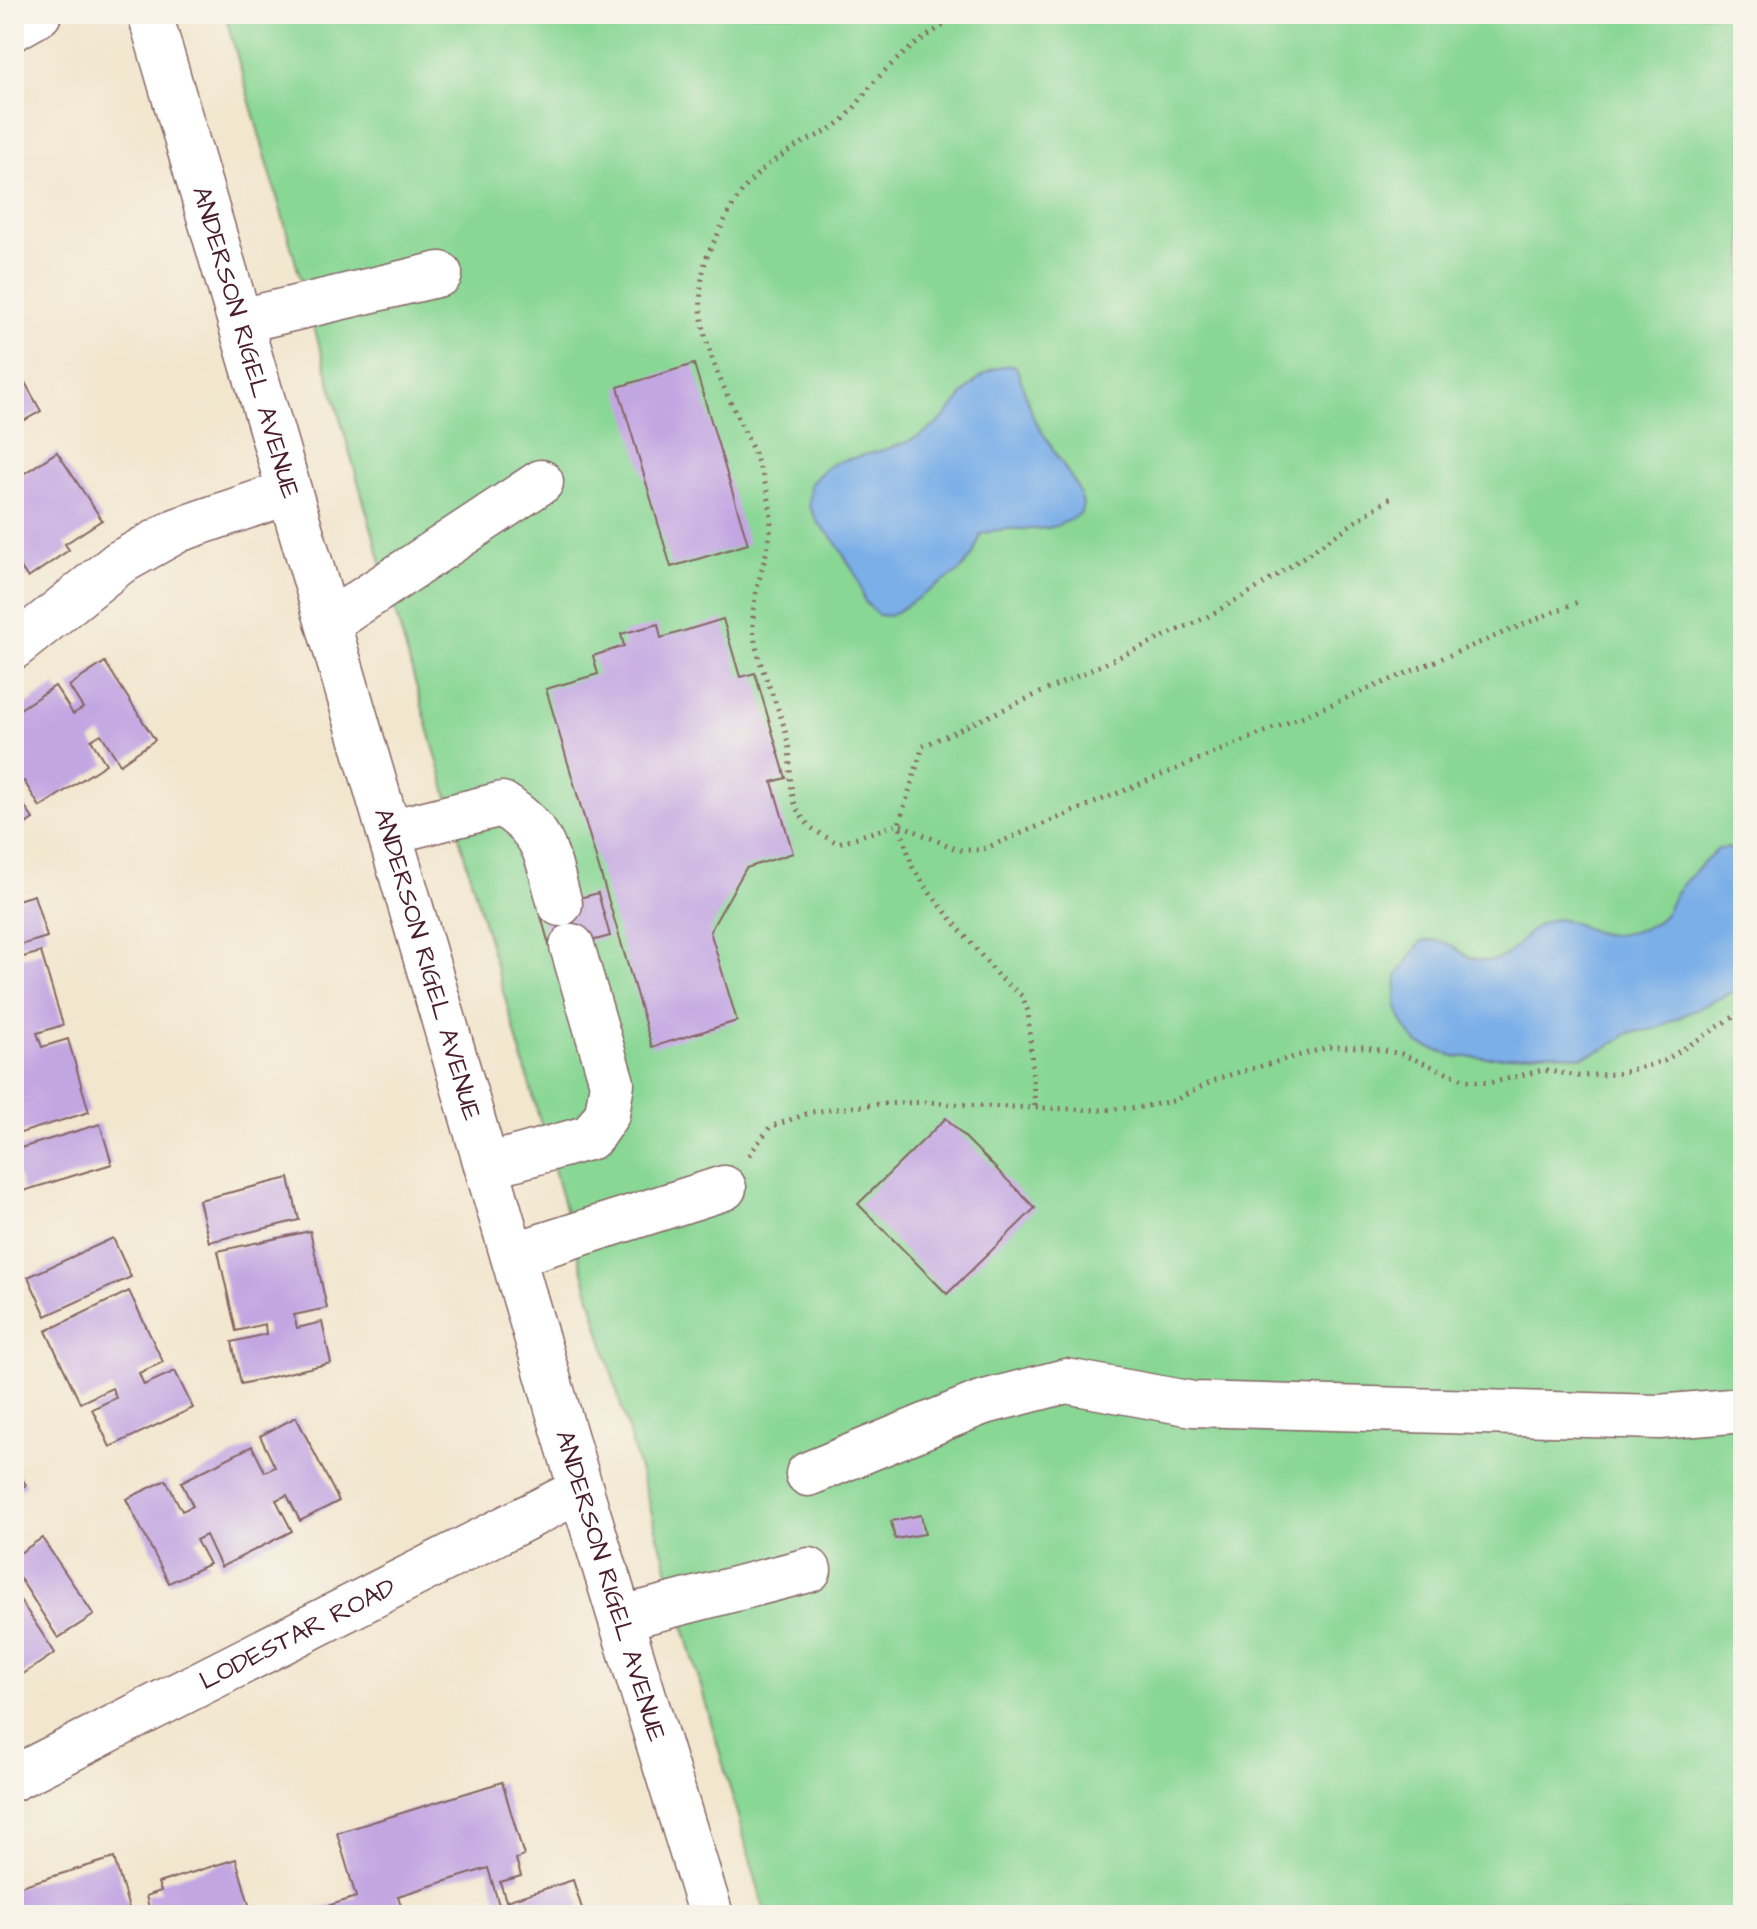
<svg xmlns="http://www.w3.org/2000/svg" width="1757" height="1929" viewBox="0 0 1757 1929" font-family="'Architects Daughter',sans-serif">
  <rect width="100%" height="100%" fill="#f7f3e8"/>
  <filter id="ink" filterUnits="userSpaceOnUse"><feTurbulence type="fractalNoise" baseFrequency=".0125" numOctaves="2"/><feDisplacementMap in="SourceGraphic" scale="16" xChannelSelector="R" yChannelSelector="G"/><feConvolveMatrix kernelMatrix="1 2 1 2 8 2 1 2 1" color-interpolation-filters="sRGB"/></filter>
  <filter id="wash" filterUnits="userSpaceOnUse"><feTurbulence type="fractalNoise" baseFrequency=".006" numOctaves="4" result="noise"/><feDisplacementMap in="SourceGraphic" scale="32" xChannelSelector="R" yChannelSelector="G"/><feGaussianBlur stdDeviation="1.8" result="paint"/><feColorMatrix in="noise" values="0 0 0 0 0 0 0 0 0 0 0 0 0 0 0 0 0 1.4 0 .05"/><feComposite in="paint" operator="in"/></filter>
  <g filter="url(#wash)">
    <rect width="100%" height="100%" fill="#f2e6ce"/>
    <path fill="#89d795" stroke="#6a7b60" stroke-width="2" d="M225,14H1743V1915H766Z"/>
    <g fill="#7aafe8" stroke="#62678a" stroke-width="2">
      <path d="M1011,365L1016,366L1034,419L1077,487L1083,504L1081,513C1040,542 1021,520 981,534L973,555L960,571L890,616L878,615L865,602L857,577L834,539L819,524L809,506L810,484C818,477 824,468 833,464C840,460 849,459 857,457C880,451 906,445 926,432C961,411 965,371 1011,365Z"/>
      <path d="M1743,848V987L1655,1029L1629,1033L1604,1049L1582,1057L1548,1052L1502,1057H1456L1418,1044L1404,1026L1396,1004L1397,976L1421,942C1458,934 1456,962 1488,961C1513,960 1523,932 1542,923C1562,913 1578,926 1595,932C1614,939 1650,931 1664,915C1670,908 1672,896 1679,889C1690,875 1705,862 1718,849Z"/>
    </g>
    <g id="blocks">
      <g fill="#c2a6e2">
        <path d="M14,363L41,411L14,426Z"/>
        <path d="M694,364L748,544L671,567L618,387Z"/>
        <path d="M57,452L102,520L65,544L69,550L28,578L14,557V471L16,470L20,476Z"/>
        <path d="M723,619L740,677L755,673L786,778L772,782L793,853L746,868L710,931L737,1021L652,1047L546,689L598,674L593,656L624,646L621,634L658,624L661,638Z"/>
        <path d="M105,662L155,740L120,764L101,734L91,740L106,764L40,807L24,781L14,787V713L55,686L73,714L83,708L69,686Z"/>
        <path d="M14,790L33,819L14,832Z"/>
        <path d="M598,893L610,936L551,952L539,909Z"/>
        <path d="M34,895L47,937L14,947V901Z"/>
        <path d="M41,952L63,1025L37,1033L42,1047L68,1039L89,1112L14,1135V953L16,959Z"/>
        <path d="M946,1118L1035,1208L947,1294L858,1204Z"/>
        <path d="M100,1124L112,1164L23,1191L14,1163V1150Z"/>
        <path d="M289,1178L299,1220L209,1242L199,1200Z"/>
        <path d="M310,1231L327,1308L294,1315L297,1328L322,1322L331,1363L241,1384L232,1342L266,1334L265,1324L236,1331L218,1251Z"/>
        <path d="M113,1238L131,1277L46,1316L28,1277Z"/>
        <path d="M129,1291L163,1362L139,1373L144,1385L175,1371L193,1408L110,1447L92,1409L116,1398L112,1388L80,1403L46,1331Z"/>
        <path d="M296,1417L339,1501L300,1521L287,1495L276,1500L292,1531L221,1567L206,1535L196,1540L209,1564L169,1583L126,1499L166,1480L182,1511L193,1506L181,1482L252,1446L265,1472L275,1467L260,1436Z"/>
        <path d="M14,1467L26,1485L14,1493Z"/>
        <path d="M921,1515L925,1534L895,1539L891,1521Z"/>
        <path d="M42,1538L94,1615L58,1638L14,1569V1557Z"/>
        <path d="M14,1591L55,1653L14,1680Z"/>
        <path d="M502,1782L524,1856L516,1859L521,1876L500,1882L506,1901L573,1880L584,1915H502L488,1868L398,1896L404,1915H320L318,1909L356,1897L337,1833Z"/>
        <path d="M114,1858L131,1915H14V1888Z"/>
        <path d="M236,1859L252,1915H151L146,1896L161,1891L158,1883Z"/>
      </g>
    </g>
  </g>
  <g filter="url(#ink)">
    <use href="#blocks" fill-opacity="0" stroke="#856564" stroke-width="2"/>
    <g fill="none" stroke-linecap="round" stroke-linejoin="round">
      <defs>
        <g id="minor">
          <path id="s1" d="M150,14L581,1490L711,1915"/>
          <path d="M14,28L39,14"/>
          <path d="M240,321L440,274"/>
          <path d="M328,623L541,482"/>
          <path d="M14,647L119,563L178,530L289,492"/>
          <path d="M389,832L502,804C548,834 546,855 560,904"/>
          <path d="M487,1166L591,1137L607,1114L612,1083L572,946"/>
          <path d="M513,1255L724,1188"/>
          <path d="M808,1474L981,1403L1066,1381L1193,1404L1659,1417L1743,1410"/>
          <path d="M622,1618L809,1570"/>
          <path id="s2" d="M14,1778L581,1490"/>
        </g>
      </defs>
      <use href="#minor" stroke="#856564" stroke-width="47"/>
      <g stroke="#856564" stroke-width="5" stroke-dasharray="2 6" stroke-linecap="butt">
        <path d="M964,14C932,30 901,53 877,79C864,93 853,113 838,124C825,134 808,139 795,147C753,172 738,191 717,236C713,244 707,254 705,263C683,347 748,415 767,491C780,541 755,571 753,616C751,661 780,700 788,743C792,766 787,794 800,814C809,829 823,836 838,843L899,824L958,850H981L1580,601"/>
        <path d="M1035,1106L1028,1011L1022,996L998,976L930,893L913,868L899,824L923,746L1205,618L1264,584L1390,498"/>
        <path d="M749,1155L770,1127L812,1112L879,1104L928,1102L980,1106L1102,1110L1141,1107L1173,1101L1219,1078L1329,1047H1365L1401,1054L1466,1080L1490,1083L1543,1070L1579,1076L1616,1074L1664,1061L1743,1011"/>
      </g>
      <use href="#minor" stroke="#fff" stroke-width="44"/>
    </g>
  </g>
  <g text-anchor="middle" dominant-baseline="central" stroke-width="6" stroke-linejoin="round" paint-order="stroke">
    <g font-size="26" fill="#4a1f2b" stroke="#f7f3e8">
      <text stroke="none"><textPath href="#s1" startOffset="342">ANDERSON RIGEL AVENUE</textPath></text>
      <text stroke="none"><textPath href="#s1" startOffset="990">ANDERSON RIGEL AVENUE</textPath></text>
      <text stroke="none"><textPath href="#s1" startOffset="1638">ANDERSON RIGEL AVENUE</textPath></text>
      <text stroke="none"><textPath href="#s2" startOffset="318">LODESTAR ROAD</textPath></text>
    </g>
  </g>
  <rect width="1757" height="1929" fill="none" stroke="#f7f3e8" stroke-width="48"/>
</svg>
